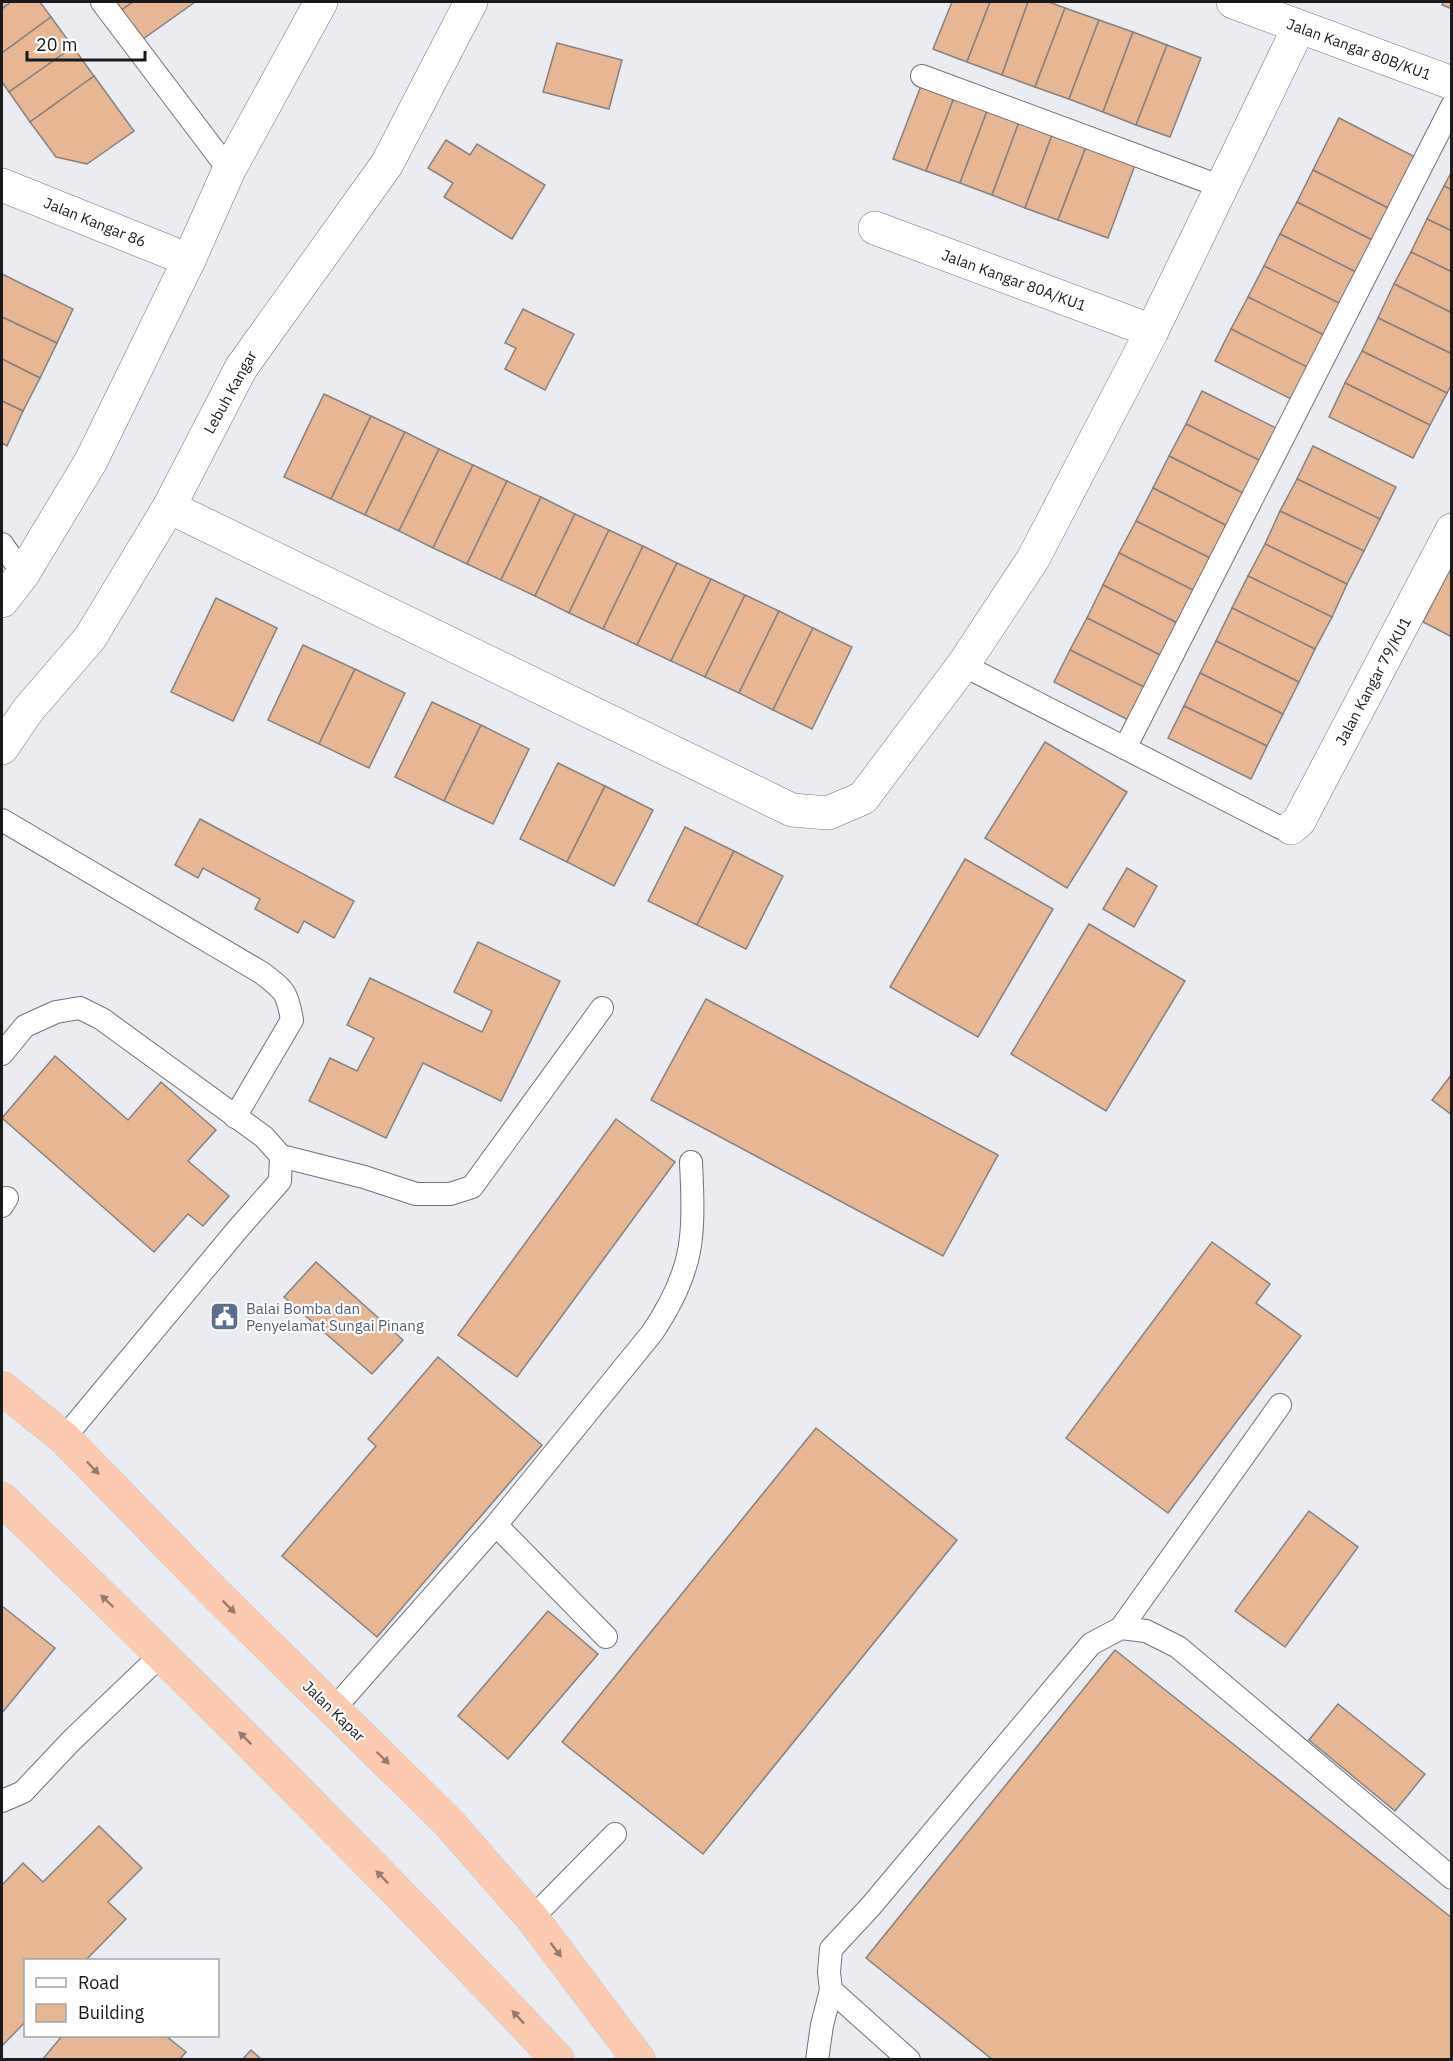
<svg xmlns="http://www.w3.org/2000/svg" width="1453" height="2061" viewBox="0 0 1453 2061" font-family="'IBM Plex Sans',sans-serif">
  <rect width="100%" height="100%" fill="#ebecf1"/>
  <g fill="#e7b693" stroke="#85817f" stroke-width="1.5">
    <path d="M2,2H11L2,9Z"/>
    <path d="M11,2H40L51,17L2,53V9Z"/>
    <path d="M93,2H133L107,20Z"/>
    <path d="M133,2H195L129,49L107,20Z"/>
    <path d="M952,2H990L967,62L933,49Z"/>
    <path d="M990,2H1028L1002,75L967,62Z"/>
    <path d="M1028,2H1049L1065,8L1035,87L1002,75Z"/>
    <path d="M1444,2H1452V9L1442,5Z"/>
    <path d="M1065,8L1099,20L1069,99L1035,87Z"/>
    <path d="M51,17L73,47L9,92L2,82V53Z"/>
    <path d="M1099,20L1133,32L1103,112L1069,99Z"/>
    <path d="M1133,32L1167,45L1136,125L1103,112Z"/>
    <path d="M557,43L622,60L609,109L543,92Z"/>
    <path d="M1167,45L1201,58L1170,137L1136,125Z"/>
    <path d="M73,47L94,76L30,122L9,92Z"/>
    <path d="M94,76L134,131L87,164L56,157L30,122Z"/>
    <path d="M924,78L957,90L926,171L893,159Z"/>
    <path d="M957,90L990,103L960,183L926,171Z"/>
    <path d="M990,103L1022,114L992,195L960,183Z"/>
    <path d="M1022,114L1055,127L1025,208L992,195Z"/>
    <path d="M1339,118L1423,161L1396,212L1313,170Z"/>
    <path d="M1055,127L1089,139L1058,220L1025,208Z"/>
    <path d="M1089,139L1138,157L1108,238L1058,220Z"/>
    <path d="M446,140L470,155L477,144L545,185L512,239L444,197L453,183L428,168Z"/>
    <path d="M1313,170L1396,212L1380,244L1297,202Z"/>
    <path d="M1452,171V190L1444,186Z"/>
    <path d="M1444,186L1452,190V231L1427,219Z"/>
    <path d="M1297,202L1380,244L1364,276L1280,234Z"/>
    <path d="M1427,219L1452,231V272L1411,252Z"/>
    <path d="M1280,234L1364,276L1347,307L1264,266Z"/>
    <path d="M1411,252L1452,272V313L1394,284Z"/>
    <path d="M1264,266L1347,307L1332,339L1248,297Z"/>
    <path d="M2,274L73,309L57,343L2,317Z"/>
    <path d="M1394,284L1452,313V354L1378,318Z"/>
    <path d="M1248,297L1332,339L1315,371L1231,329Z"/>
    <path d="M523,309L574,334L545,390L505,369L516,348L505,343Z"/>
    <path d="M2,317L57,343L40,378L2,359Z"/>
    <path d="M1378,318L1452,354V383L1447,393L1362,351Z"/>
    <path d="M1231,329L1315,371L1299,403L1215,361Z"/>
    <path d="M1362,351L1447,393L1430,425L1345,383Z"/>
    <path d="M2,359L40,378L23,411L2,401Z"/>
    <path d="M1345,383L1430,425L1413,458L1329,417Z"/>
    <path d="M1202,391L1286,433L1269,465L1186,424Z"/>
    <path d="M324,394L371,416L331,499L284,477Z"/>
    <path d="M2,401L23,411L7,446L2,443Z"/>
    <path d="M371,416L405,432L365,515L331,499Z"/>
    <path d="M1186,424L1269,465L1253,498L1169,456Z"/>
    <path d="M405,432L439,449L399,531L365,515Z"/>
    <path d="M1313,446L1396,487L1380,519L1297,479Z"/>
    <path d="M439,449L473,465L433,548L399,531Z"/>
    <path d="M1169,456L1253,498L1237,531L1153,488Z"/>
    <path d="M473,465L507,481L467,564L433,548Z"/>
    <path d="M1297,479L1380,519L1364,551L1280,511Z"/>
    <path d="M507,481L541,497L501,580L467,564Z"/>
    <path d="M1153,488L1237,531L1220,563L1136,521Z"/>
    <path d="M541,497L575,514L535,596L501,580Z"/>
    <path d="M1280,511L1364,551L1347,584L1265,544Z"/>
    <path d="M575,514L609,530L569,613L535,596Z"/>
    <path d="M1136,521L1220,563L1203,595L1119,553Z"/>
    <path d="M609,530L643,546L603,629L569,613Z"/>
    <path d="M1265,544L1347,584L1332,617L1248,576Z"/>
    <path d="M643,546L677,563L637,645L603,629Z"/>
    <path d="M1119,553L1203,595L1187,628L1103,585Z"/>
    <path d="M677,563L711,579L671,661L637,645Z"/>
    <path d="M1452,566V637L1423,622Z"/>
    <path d="M1248,576L1332,617L1315,649L1232,608Z"/>
    <path d="M711,579L745,595L705,677L671,661Z"/>
    <path d="M1103,585L1187,628L1170,660L1087,618Z"/>
    <path d="M745,595L779,611L739,693L705,677Z"/>
    <path d="M216,598L277,628L233,721L171,692Z"/>
    <path d="M1232,608L1315,649L1299,682L1216,641Z"/>
    <path d="M779,611L813,628L773,710L739,693Z"/>
    <path d="M1087,618L1170,660L1154,692L1070,650Z"/>
    <path d="M813,628L852,647L812,729L773,710Z"/>
    <path d="M1216,641L1299,682L1283,714L1200,673Z"/>
    <path d="M303,645L355,669L319,744L268,720Z"/>
    <path d="M1070,650L1154,692L1138,725L1054,682Z"/>
    <path d="M355,669L405,693L369,768L319,744Z"/>
    <path d="M1200,673L1283,714L1267,746L1184,706Z"/>
    <path d="M432,702L481,725L444,801L395,777Z"/>
    <path d="M1184,706L1267,746L1251,779L1168,738Z"/>
    <path d="M481,725L529,749L493,824L444,801Z"/>
    <path d="M1045,742L1127,792L1067,888L985,838Z"/>
    <path d="M558,763L605,786L567,862L520,839Z"/>
    <path d="M605,786L653,810L614,886L567,862Z"/>
    <path d="M200,819L354,901L334,938L304,921L298,933L255,909L260,899L203,868L198,878L175,865Z"/>
    <path d="M685,827L734,851L697,925L648,901Z"/>
    <path d="M734,851L783,876L746,949L697,925Z"/>
    <path d="M965,859L1053,909L978,1037L890,987Z"/>
    <path d="M1127,868L1157,886L1134,927L1103,909Z"/>
    <path d="M1089,924L1185,981L1106,1111L1011,1054Z"/>
    <path d="M478,942L560,981L501,1101L423,1063L386,1138L309,1101L330,1058L357,1071L374,1038L347,1025L370,978L482,1032L492,1011L454,992Z"/>
    <path d="M706,999L998,1155L943,1256L651,1100Z"/>
    <path d="M55,1056L128,1120L161,1082L216,1130L188,1161L229,1196L203,1226L188,1214L154,1252L2,1118Z"/>
    <path d="M1452,1074V1115L1432,1100Z"/>
    <path d="M616,1119L675,1162L517,1377L458,1335Z"/>
    <path d="M1212,1242L1270,1284L1256,1303L1301,1336L1168,1513L1066,1438Z"/>
    <path d="M316,1262L403,1340L372,1374L284,1297Z"/>
    <path d="M438,1357L542,1445L377,1637L282,1556L376,1446L368,1439Z"/>
    <path d="M816,1428L957,1540L703,1854L562,1742Z"/>
    <path d="M1309,1511L1358,1547L1285,1647L1235,1611Z"/>
    <path d="M2,1606L55,1648L2,1713Z"/>
    <path d="M548,1611L598,1654L508,1759L458,1716Z"/>
    <path d="M1115,1650L1452,1918V2060H993L866,1958Z"/>
    <path d="M1338,1704L1425,1774L1395,1811L1309,1740Z"/>
    <path d="M99,1826L142,1868L108,1902L126,1919L86,1960H26V2021L2,2046V1885L23,1863L43,1882Z"/>
    <path d="M62,2036H166L186,2052L179,2060H42Z"/>
    <path d="M251,2050L262,2060H242Z"/>
  </g>
  <g fill="none" stroke-linecap="round" stroke-linejoin="round">
    <defs>
      <g id="service">
        <path d="M102,2L229,170"/>
        <path d="M922,76L1222,187"/>
        <path d="M2,544L23,574"/>
        <path d="M963,665L1281,828H1291"/>
        <path d="M1125,748L1452,106"/>
        <path d="M2,820L262,973C284,990 287,991 292,1020L235,1117"/>
        <path d="M2,1054L25,1026L56,1012L80,1008L102,1019L264,1137L281,1156L280,1181L237,1230L64,1438"/>
        <path d="M281,1156L364,1177L416,1194H450L472,1187L602,1008"/>
        <path d="M2,1206L7,1198"/>
        <path d="M496,1525L606,1637"/>
        <path d="M1121,1628L1280,1405"/>
        <path d="M333,1710L496,1525L652,1333C671,1305 688,1271 691,1237C694,1212 692,1187 691,1162"/>
        <path d="M2,1801L23,1792L71,1741L162,1654"/>
        <path d="M532,1918L615,1834"/>
        <path d="M817,2060L822,2025L831,1990"/>
        <path d="M909,2060L831,1990L829,1972L831,1949L871,1906L1091,1644L1121,1628L1146,1631L1178,1647L1452,1878"/>
      </g>
      <g id="minor">
        <path d="M1233,2L1452,83"/>
        <path d="M2,185L189,260"/>
        <path d="M875,228L1152,331"/>
        <path d="M169,507L792,810L828,813L863,798L963,665L1033,559L1152,331L1299,27"/>
        <path d="M2,601L23,574L91,461L189,260L229,170L321,2"/>
        <path d="M2,748L28,710L90,638L169,507L241,368L387,164L471,2"/>
        <path d="M1291,828L1299,821L1452,530"/>
      </g>
      <g id="trunk">
        <path d="M2,1388L64,1438L216,1594L448,1822L532,1918L639,2060"/>
        <path d="M2,1499C191,1682 378,1868 558,2060"/>
      </g>
    </defs>
    <use href="#service" stroke="#717275" stroke-width="24"/>
    <use href="#minor" stroke="#717275" stroke-width="34"/>
    <use href="#trunk" stroke="#c8c8c8" stroke-width="34"/>
    <use href="#service" stroke="#fff" stroke-width="22"/>
    <use href="#minor" stroke="#fff" stroke-width="33"/>
    <use href="#trunk" stroke="#fccaae" stroke-width="33"/>
  </g>
  <defs><path id="oneway-solid" d="M-6-.8H1V-3.2L6.5 0L1 3.2V.8H-6Z" transform="scale(1.5)"/></defs>
  <g fill="#967b6c">
    <use href="#oneway-solid" transform="translate(93 1468) rotate(46)"/>
    <use href="#oneway-solid" transform="translate(107 1601) rotate(-136)"/>
    <use href="#oneway-solid" transform="translate(229 1607) rotate(45)"/>
    <use href="#oneway-solid" transform="translate(245 1738) rotate(-135)"/>
    <use href="#oneway-solid" transform="translate(383 1758) rotate(44)"/>
    <use href="#oneway-solid" transform="translate(382 1877) rotate(-134)"/>
    <use href="#oneway-solid" transform="translate(556 1950) rotate(53)"/>
    <use href="#oneway-solid" transform="translate(518 2017) rotate(-133)"/>
  </g>
  <defs>
    <symbol id="civic-square" viewBox="-11 -11 22 22"><rect x="-9" y="-9" width="18" height="18" rx="4" fill="#5c6f8a" stroke="#fff"/><path d="M-.6-6.5H3V-4.5H.6V-3L4-1V1h2V6H-6V1h2V-1L-.6-3ZM-1.2 2.5V6h2.4V2.5Z" fill="#fff"/></symbol>
  </defs>
  <g fill-rule="evenodd">
    <use href="#civic-square" x="208" y="1300" width="33" height="33"/>
  </g>
  <g text-anchor="middle" dominant-baseline="central" stroke-width="4.5" stroke-linejoin="round" paint-order="stroke">
    <g font-size="15" fill="#191a1b" stroke="#fff">
      <text transform="translate(1359 49) rotate(20)">Jalan Kangar 80B/KU1</text>
      <text transform="translate(95 222) rotate(22)">Jalan Kangar 86</text>
      <text transform="translate(1014 280) rotate(20)">Jalan Kangar 80A/KU1</text>
      <text transform="translate(230 392) rotate(-61)">Lebuh Kangar</text>
      <text transform="translate(1373 681) rotate(-62)">Jalan Kangar 79/KU1</text>
      <text transform="translate(334 1711) rotate(44)">Jalan Kapar</text>
    </g>
    <g font-size="15" fill="#4e5e75" stroke="#fff" text-anchor="start">
      <text x="246" y="1308">Balai Bomba dan<tspan x="246" dy="17">Penyelamat Sungai Pinang</tspan></text>
    </g>
  </g>
  <rect width="1453" height="2061" fill="none" stroke="#191a1b" stroke-width="6"/>
  <rect x="24" y="1959" width="195" height="78" fill="#ffffff" stroke="#a3a3a4" stroke-width="1.5"/>
  <rect x="36" y="1978" width="30" height="9" fill="#ffffff" stroke="#a3a3a4" stroke-width="1.5"/>
  <text x="78" y="1989" font-size="18" fill="#191a1b">Road</text>
  <rect x="36" y="2004" width="30" height="18" fill="#e7b693" stroke="#a3a3a4" stroke-width="1.5"/>
  <text x="78" y="2019" font-size="18" fill="#191a1b">Building</text>
  <path d="M27 51v9h118v-9" fill="none" stroke="#191a1b" stroke-width="3"/>
  <text x="36" y="51" font-size="18" fill="#191a1b" stroke="#ffffff" stroke-width="4.5" paint-order="stroke">20 m</text>
</svg>
